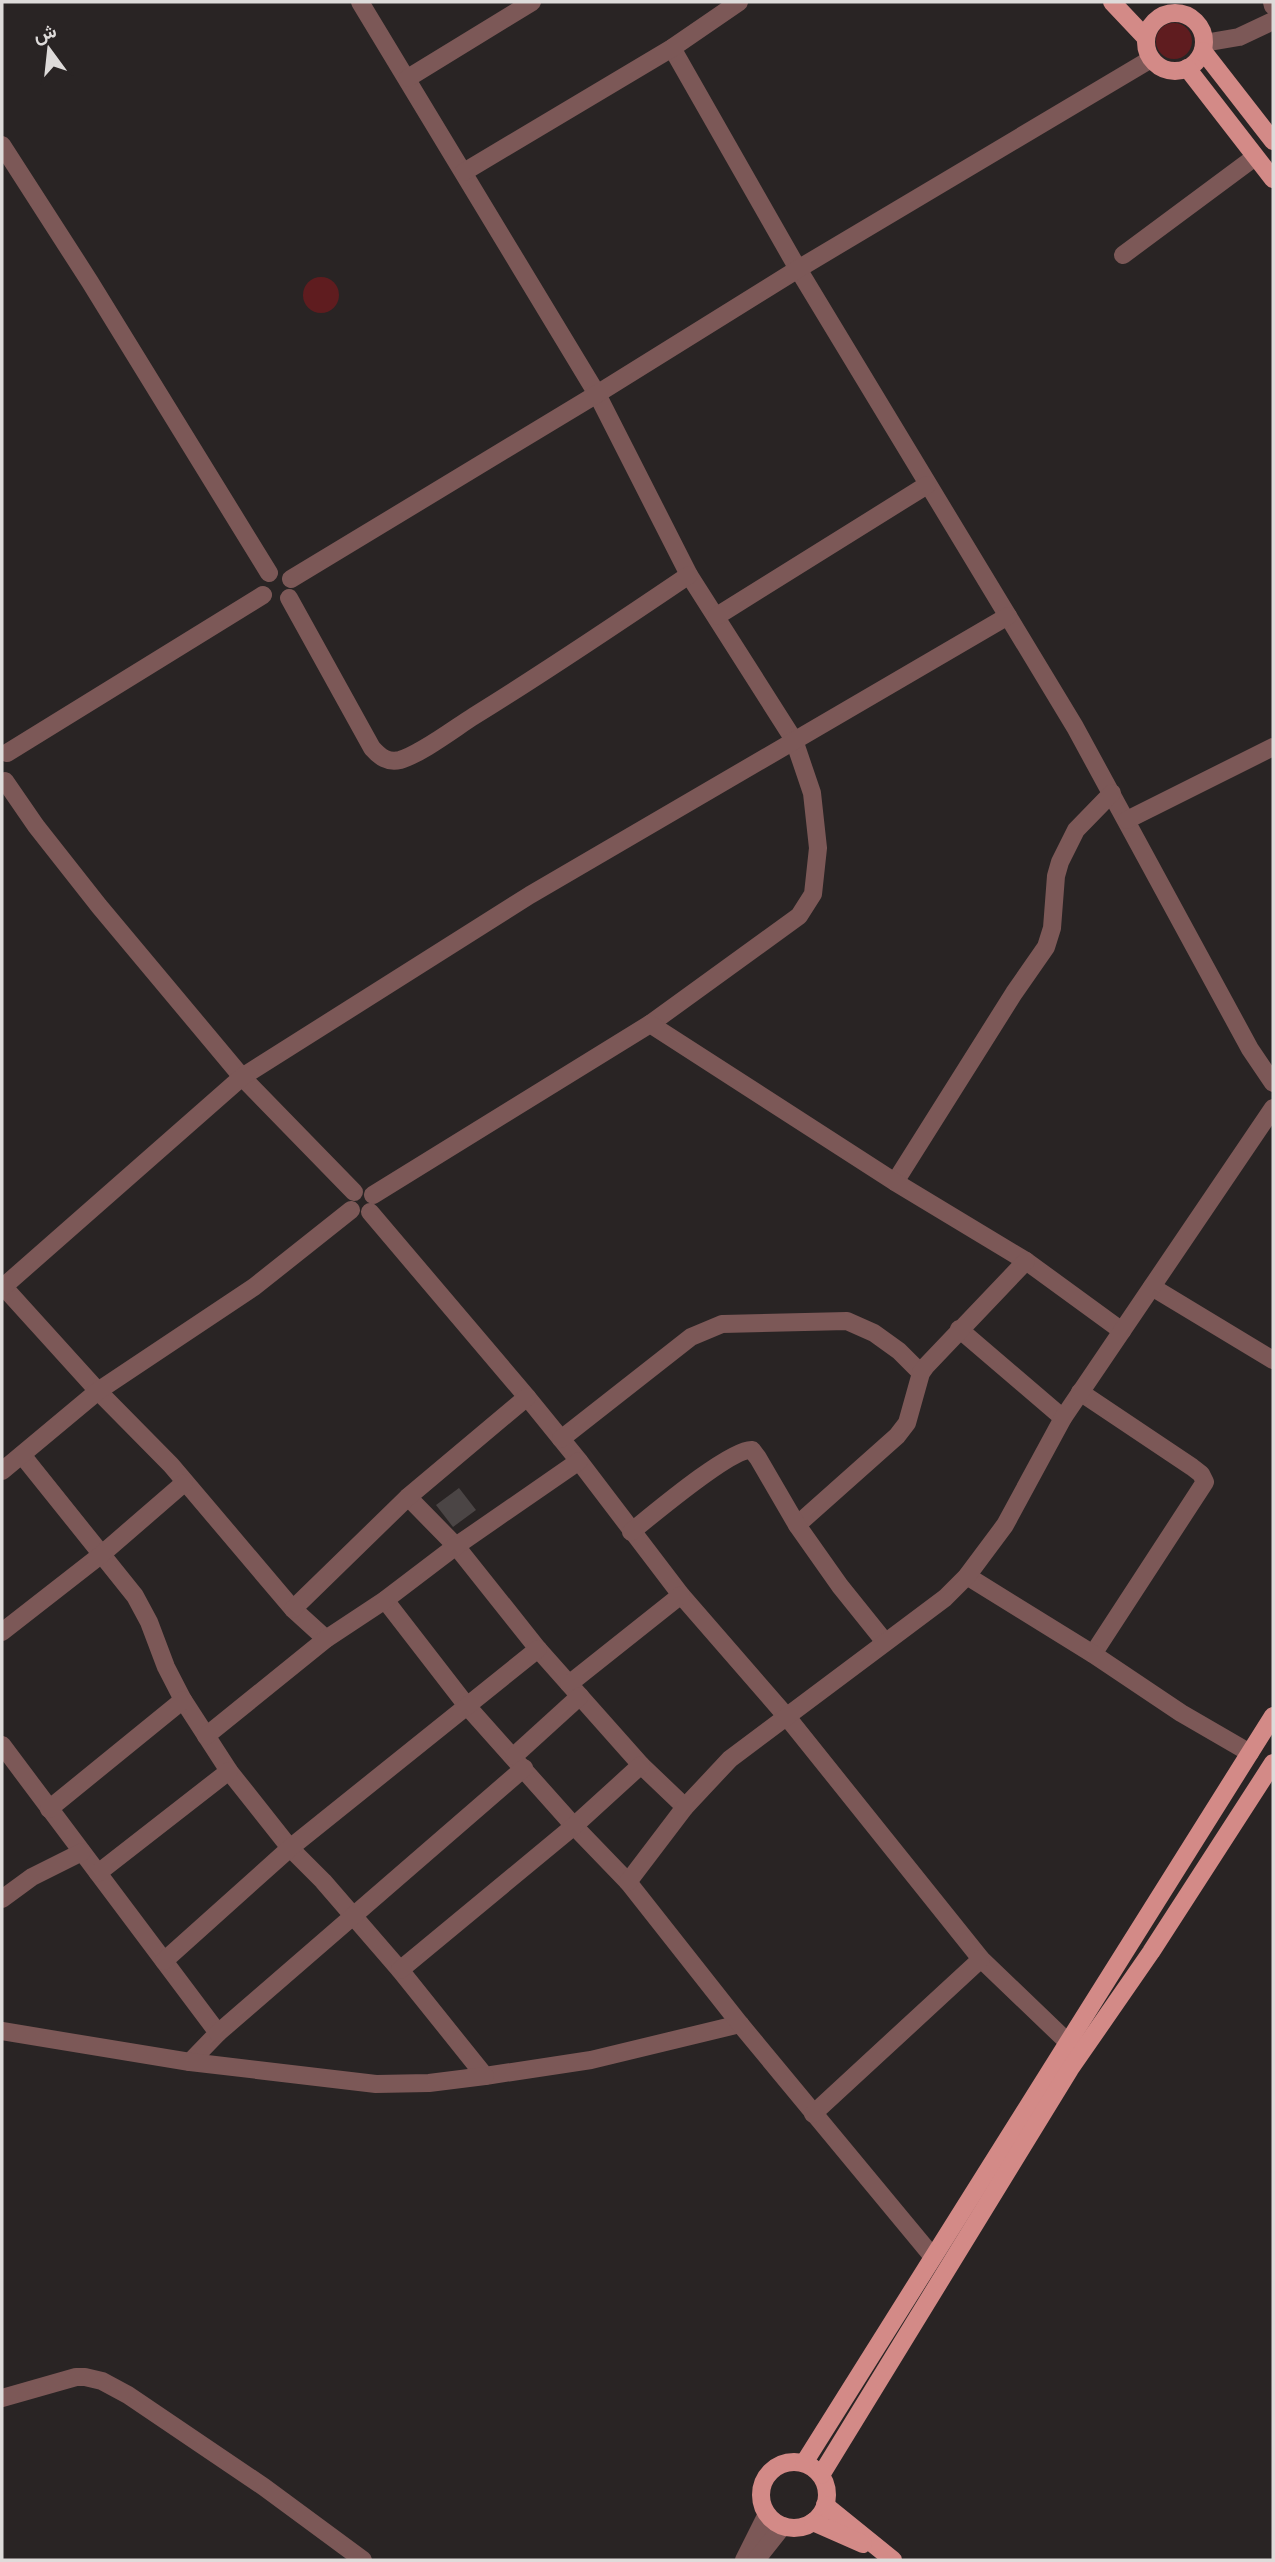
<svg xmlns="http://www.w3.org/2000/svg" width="1275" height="2562" viewBox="0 0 1275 2562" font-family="'DM Sans',Vazirmatn,sans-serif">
  <rect width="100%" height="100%" fill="#292424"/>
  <g fill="#5f1c1f">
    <circle cx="1174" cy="41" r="18"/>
    <circle cx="321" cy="295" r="18"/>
  </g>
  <path fill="#4b4545" d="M459,1488L476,1510L453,1527L436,1505Z"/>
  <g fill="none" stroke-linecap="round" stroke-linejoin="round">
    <g stroke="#7c5857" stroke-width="18">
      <path d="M360,2L597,394L689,575L794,740L812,793L818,848L813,894L799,916L650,1024"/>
      <path d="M1272,2L1273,6"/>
      <path d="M1204,43L1239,37L1273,21"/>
      <path d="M672,48L798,269L1075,727L1250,1049L1273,1083"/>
      <path d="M408,78L532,2"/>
      <path d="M2,145L90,282L269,573"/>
      <path d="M464,172L672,48L739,2"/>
      <path d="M1123,255L1255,157"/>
      <path d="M291,579L597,394L798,269L1151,59"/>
      <path d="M289,598L372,748C380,757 388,763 400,760C421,754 455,728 474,716C547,671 618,623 689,575"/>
      <path d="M717,616L927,485"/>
      <path d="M7,753L263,595"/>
      <path d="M5,781L36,826L99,906L242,1077L354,1192"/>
      <path d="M1127,820L1273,747"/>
      <path d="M895,1182L1014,993L1046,947L1052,928L1056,876L1060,862L1076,830L1112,793"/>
      <path d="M373,1195L650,1024L895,1182L1026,1261L1122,1331"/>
      <path d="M370,1212L527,1397L579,1461L681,1595L787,1717L981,1959L1078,2052"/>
      <path d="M2,1285L98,1391L171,1465L293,1609L326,1639"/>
      <path d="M1152,1287L1273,1360"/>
      <path d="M2,1288L242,1077L530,895L1008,616"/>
      <path d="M959,1329L1063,1418"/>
      <path d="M1080,1392L1192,1467L1201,1474L1205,1482L1093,1654"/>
      <path d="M561,1439L691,1337L722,1324L847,1321L874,1333L899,1351L921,1373"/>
      <path d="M22,1455L135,1596L149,1622L166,1667L183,1700L229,1771L290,1848L323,1881L400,1970L485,2076L591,2060L740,2024"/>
      <path d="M2,1471L98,1391L254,1287L351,1210"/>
      <path d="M408,1497L456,1546L538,1649L641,1765L685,1807"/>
      <path d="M797,1525L897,1436L907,1423L921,1373L926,1366L1026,1261"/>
      <path d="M631,1532C651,1516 731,1448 752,1450L758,1458L797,1525L840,1586L885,1642"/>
      <path d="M967,1576L1093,1654L1181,1713L1250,1753"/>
      <path d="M385,1600L467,1706L574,1826L628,1882L740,2024L933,2257"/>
      <path d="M293,1609L408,1497L527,1397"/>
      <path d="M2,1632L102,1554L184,1483"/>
      <path d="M569,1684L681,1595"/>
      <path d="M206,1736L326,1639L385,1600L456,1546L579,1461"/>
      <path d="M2,1745L218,2033L190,2062"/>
      <path d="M514,1756L580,1696"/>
      <path d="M49,1809L183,1700"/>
      <path d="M98,1873L229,1771"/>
      <path d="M628,1882L685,1807L730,1759L945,1598L967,1576L1005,1525L1063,1418L1273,1108"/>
      <path d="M2,1899L32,1877L82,1852"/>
      <path d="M164,1961L290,1848L538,1649"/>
      <path d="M400,1970L574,1826L641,1765"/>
      <path d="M2,2031L190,2062L376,2084L429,2083L485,2076"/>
      <path d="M218,2033L524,1768"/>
      <path d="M813,2114L981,1959"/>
      <path d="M2,2398L76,2377H85L102,2381L128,2395L264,2487L363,2560"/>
      <path d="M744,2560L767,2514"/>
      <path d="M756,2560L783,2526"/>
    </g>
    <g stroke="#d38a87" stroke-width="18">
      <path d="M1112,2L1146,38"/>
      <circle cx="1175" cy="42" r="29"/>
      <path d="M1203,51L1273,141"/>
      <path d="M1187,68L1273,179"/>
      <circle cx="794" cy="2495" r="33"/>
      <path d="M804,2463L1273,1716"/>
      <path d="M821,2475L1070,2069L1151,1952L1273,1763"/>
      <path d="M825,2505L893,2560"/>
      <path d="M813,2522L863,2544"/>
    </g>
  </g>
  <rect width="1275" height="2562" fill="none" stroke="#dedbda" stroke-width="7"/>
  <g transform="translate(49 49) rotate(345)" stroke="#292424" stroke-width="5" paint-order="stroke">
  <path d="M0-5L12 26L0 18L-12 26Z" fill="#dedbda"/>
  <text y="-10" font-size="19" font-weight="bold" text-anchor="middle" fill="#dedbda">ش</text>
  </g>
</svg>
